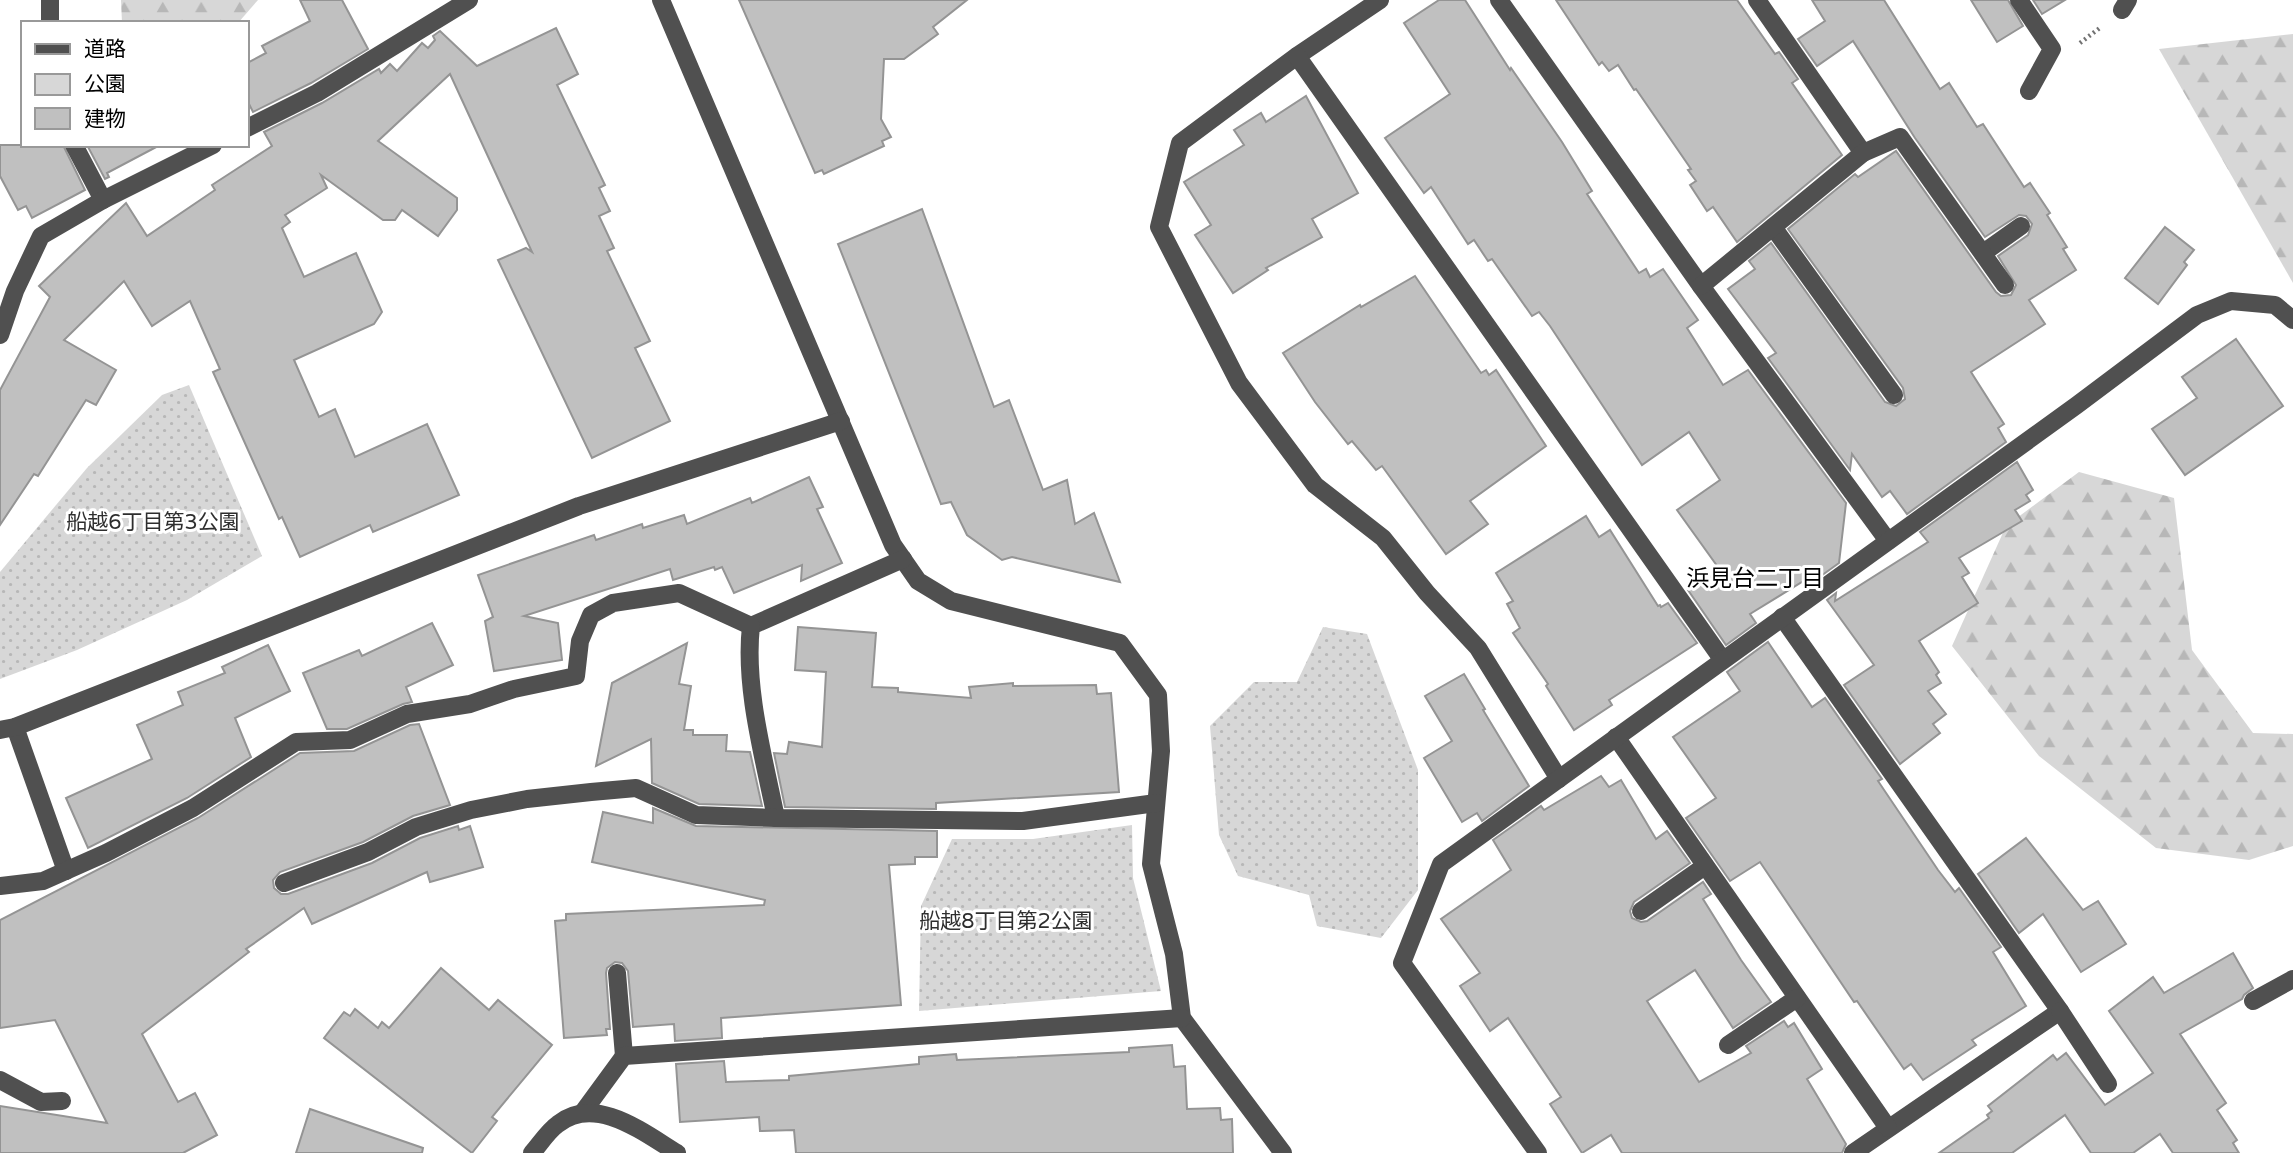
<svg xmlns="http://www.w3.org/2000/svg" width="2293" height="1153" viewBox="0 0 2293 1153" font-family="'Varela Round','Noto Sans JP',sans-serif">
  <defs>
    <pattern id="green-dots" width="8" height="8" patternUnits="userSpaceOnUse" patternTransform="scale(1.75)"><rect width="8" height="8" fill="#d7d7d7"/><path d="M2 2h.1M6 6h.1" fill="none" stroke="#b7b7b7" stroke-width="1.8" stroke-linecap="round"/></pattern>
    <pattern id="forest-firs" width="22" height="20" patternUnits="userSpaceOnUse" patternTransform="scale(1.75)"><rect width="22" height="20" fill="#d7d7d7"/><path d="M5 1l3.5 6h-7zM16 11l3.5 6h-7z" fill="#b7b7b7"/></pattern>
  </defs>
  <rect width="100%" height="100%" fill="#fff"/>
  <g fill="url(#green-dots)">
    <path d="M189,385L262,556L187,600L77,650L0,679V572L87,468L162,395Z"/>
    <path d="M1323,627L1367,634L1418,770V890L1381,938L1317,926L1309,895L1238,876L1219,835L1210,726L1254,682H1297Z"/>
    <path d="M1132,825L1133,878L1161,991L919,1011L921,906L952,839H1033Z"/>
  </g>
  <g fill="url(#forest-firs)">
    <path d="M121,0H258L238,23H122Z"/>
    <path d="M2293,34V283L2159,49Z"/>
    <path d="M2079,472L2174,498L2192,650L2253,733L2293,734V846L2249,860L2156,848L2039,756L1952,646L2006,526Z"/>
  </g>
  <g fill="#c0c0c0" stroke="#949494" stroke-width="2">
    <path d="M300,0H342L368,49L311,83L253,112L247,100V63L266,53L262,46L310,21Z"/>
    <path d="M739,0H967L933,27L938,34L904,59H884L881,119L891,137L882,141L884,146L824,174L822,170L815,173Z"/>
    <path d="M1439,0H1465L1510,70L1511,68L1562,142L1592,191L1587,194L1639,273L1646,269L1650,277L1663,269L1698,320L1687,328L1723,385L1748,370L1846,503L1839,563L1814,581L1810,577L1750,614L1756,623L1726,645L1688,590L1720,570L1677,510L1720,480L1689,432L1642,465L1550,326L1539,312L1532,316L1492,259L1488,261L1474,240L1468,244L1431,187L1424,193L1385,138L1450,94L1404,23Z"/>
    <path d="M1556,0H1737L1775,54L1779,52L1798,79L1792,83L1842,155L1737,242L1713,207L1707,211L1690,185L1696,181L1688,170L1691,169L1636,89L1634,90L1618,65L1609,71L1602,62L1599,65Z"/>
    <path d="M1812,0H1884L1940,89L1949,83L1977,127L1983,124L2024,187L2030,183L2050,213L2047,215L2067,247L2063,249L2076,270L2029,300L2045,324L1971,372L2004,424L1998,428L2006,442L1907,514L1890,491L1882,497L1852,454L1850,470L1768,358L1776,353L1728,289L1755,269L1749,261L1771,243L1885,402L1896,406L1905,399L1903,388L1788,229L1855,174L1858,177L1896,151L1996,292L2001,296L2011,295L2016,285L1998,256L2028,235L2032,224L2026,216L2019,215L1985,237L1915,138L1853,41L1817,66L1798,39L1825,21Z"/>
    <path d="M1971,0H2008L2023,26L1997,42Z"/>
    <path d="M2033,0H2065L2042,14Z"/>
    <path d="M556,28L578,74L557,85L605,185L599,188L610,211L599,216L614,248L607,251L650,341L635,348L670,421L592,458L498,260L526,248L532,252L450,74L378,141L457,198V210L438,236L402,210L395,220H383L321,175L327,188L285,215L290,222L282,228L304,277L356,253L382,312L374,324L294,360L319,417L335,409L355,457L427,424L459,495L373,532L370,525L300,557L282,517L279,519L213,372L220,369L190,301L152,326L124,281L64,340L116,370L96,405L86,400L38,476L34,474L0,525V390L50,297L39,286L126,203L147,236L215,190L212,185L272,146L264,132L322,103L379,69L381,73L390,64L397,71L422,43L428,48L435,40L433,36L440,31L477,66Z"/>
    <path d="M1306,96L1358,193L1312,219L1322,237L1266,268L1268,270L1233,293L1195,235L1211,225L1184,182L1244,145L1234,130L1261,113L1266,122Z"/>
    <path d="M0,145H63L85,190L32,218L26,206L18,210L0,176Z"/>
    <path d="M87,145H160L107,173L109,177L105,179Z"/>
    <path d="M922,209L994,407L1009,400L1043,490L1067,480L1075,524L1094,513L1120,582L1012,557L1002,560L967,535L951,502L941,504L838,244Z"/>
    <path d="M2165,227L2194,250L2184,262L2187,265L2158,304L2125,278Z"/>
    <path d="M1415,276L1481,373L1486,370L1489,375L1496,370L1546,446L1470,501L1488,524L1446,554L1382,466L1376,470L1352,441L1348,444L1315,402L1283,353L1360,305L1361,307Z"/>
    <path d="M2236,339L2283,406L2185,475L2152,429L2197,398L2182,377Z"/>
    <path d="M2017,462L2033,490L2026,495L2030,501L2015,510L2022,521L1959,558L1969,573L1962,577L1978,603L1919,641L1939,672L1936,675L1941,683L1928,691L1946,714L1933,724L1940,733L1900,764L1844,685L1874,665L1827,600L1836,593L1835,601L1928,542L1920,532Z"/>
    <path d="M809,477L823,507L817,509L842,563L801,581L802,565L734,593L722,567L715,570L714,567L673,580L670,569L524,616L558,623L562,660L494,671L485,621L493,617L478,575L594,535L596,540L642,524L643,528L684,515L687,524L750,498L752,503Z"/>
    <path d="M1586,516L1599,537L1610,530L1658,606L1660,605L1661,607L1668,603L1697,643L1609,700L1612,705L1574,730L1546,686L1548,684L1513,633L1520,628L1507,604L1513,601L1496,573Z"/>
    <path d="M432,623L453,665L406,687L412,702L403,704L347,729H327L303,673L359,650L362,656Z"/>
    <path d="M798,627L876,633L872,687L898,688V692L971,698L969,687L1013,683V686L1096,685L1097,694L1111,693L1119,792L936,803V809L785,807L774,753L787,754L789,742L822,747L826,672L795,670Z"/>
    <path d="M1768,642L1812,707L1825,698L1882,779L1878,781L1938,870L1955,892L1959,888L2001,947L1993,952L2026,1006L1972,1040L1976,1045L1923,1080L1911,1064L1904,1069L1857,1001L1854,1002L1760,862L1730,881L1686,818L1716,798L1673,737L1740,691L1727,672Z"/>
    <path d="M687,643L679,684L691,686L684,730H693V735H727L726,751L750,752L762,806L699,804L652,783L651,739L596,766L612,683Z"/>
    <path d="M268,645L290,691L235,718L251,757L187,798L88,848L66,798L152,759L137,725L183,705L178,692L225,673L222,667Z"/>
    <path d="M1464,674L1485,709L1483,710L1529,786L1482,821L1477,813L1462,822L1424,758L1452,741L1425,696Z"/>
    <path d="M419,724L450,805L413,816L363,842L280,872L273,880L274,888L281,894H288L372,863L420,838L458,826L459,830L470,826L483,867L430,882L427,872L312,924L304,908L246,949L249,952L142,1034L178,1102L195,1093L217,1135L183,1153H0V1106L107,1123L55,1020L0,1028V920L198,818L300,753L354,751L410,725Z"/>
    <path d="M1601,776L1609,787L1621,780L1656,839L1667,831L1690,863L1634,902L1630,911L1632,918L1641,922L1647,921L1703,882L1711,894L1703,899L1741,960L1771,1002L1733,1028L1695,970L1647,1001L1699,1082L1751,1053L1746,1046L1784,1021L1788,1027L1794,1023L1822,1069L1807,1079L1846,1144L1842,1153H1622L1611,1135L1582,1153L1550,1104L1561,1097L1508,1018L1490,1031L1460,986L1480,973L1441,919L1511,870L1493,840L1541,806L1544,810Z"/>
    <path d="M653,808L696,826L937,831V857H915V864L889,865L901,1005L721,1018L722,1038L675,1041L674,1024L633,1027L628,971L622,963L615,962L607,968L606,973L610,1029H606L607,1035L564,1038L555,921L566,920V914L764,905L765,900L592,862L603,812L653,823Z"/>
    <path d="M2026,838L2083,910L2098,901L2126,944L2081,972L2043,914L2019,933L1978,874Z"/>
    <path d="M2233,953L2253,988L2244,995L2242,999L2180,1034L2226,1103L2217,1110L2237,1140L2233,1143L2239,1153H2173L2160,1134L2133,1153H2091L2065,1115L2012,1153H1939L1989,1118L1987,1115L1992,1111L1988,1106L2053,1055L2057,1060L2066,1053L2105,1105L2153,1073L2109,1011L2153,977L2164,993Z"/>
    <path d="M441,968L489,1010L498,1000L552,1045L492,1117L497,1121L472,1153L324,1038L344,1012L350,1016L355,1009L378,1028L382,1022L389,1028Z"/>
    <path d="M1172,1045L1174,1067L1185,1066L1187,1109L1220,1108L1221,1120L1232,1119L1233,1153H796L794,1130L760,1131L759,1117L680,1122L676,1064L724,1061L726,1082L789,1080V1076L919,1064V1057L956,1054L957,1060L1129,1052V1048Z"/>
    <path d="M310,1109L423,1148L422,1153H296Z"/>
  </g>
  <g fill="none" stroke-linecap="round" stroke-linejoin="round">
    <path stroke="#727272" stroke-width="4.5" stroke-dasharray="2 3.5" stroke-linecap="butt" d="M2080,43L2101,27"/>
    <g stroke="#505050" stroke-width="18">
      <path d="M661,0L893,545L918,581L951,601L1120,643L1158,695L1161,751L1151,864L1174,954L1182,1018L1283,1153"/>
      <path d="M1380,0L1297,56L1180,143L1159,227L1239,383L1315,485L1383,538L1427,593L1478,648L1559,779"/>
      <path d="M1499,0L1701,286L1888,541"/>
      <path d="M1757,0L1863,153"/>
      <path d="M2019,0L2052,49L2029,91"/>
      <path d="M2122,10L2128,0"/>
      <path d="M50,23V0"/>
      <path d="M1297,56L1722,659"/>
      <path d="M247,128L317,93L469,0"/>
      <path d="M74,145L103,200"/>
      <path d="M1773,227L1894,395"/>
      <path d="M1983,253L2021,226"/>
      <path d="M1701,286L1863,153L1900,137L2005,285"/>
      <path d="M0,335L15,291L41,236L103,200L213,145"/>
      <path d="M1782,617L2060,1011L1853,1153"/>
      <path d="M15,727L66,871"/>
      <path d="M0,730L15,727L579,506L841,421"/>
      <path d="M1616,737L1888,1128"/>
      <path d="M776,818C764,758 744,687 751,626L903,559"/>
      <path d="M284,883L368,852L416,827L471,810L527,799L591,792L636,788L696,815L776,818L1023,821L1156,803"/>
      <path d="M0,886L43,881L106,853L193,808L296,742L350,740L407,714L470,704L514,689L576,676L580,641L591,615L613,603L679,593L751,626"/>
      <path d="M1641,911L1705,866"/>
      <path d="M617,973L624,1056"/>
      <path d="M2253,1001L2293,979"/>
      <path d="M2060,1011L2108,1084"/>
      <path d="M1728,1045L1797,998"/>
      <path d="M0,1080L41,1102L62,1101"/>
      <path d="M583,1112L624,1056L1182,1018"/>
      <path d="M532,1153C540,1144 548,1131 558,1124C595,1094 644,1133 677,1153"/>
      <path d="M1538,1153L1402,963L1441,864L2077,405L2197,315L2231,301L2275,305L2293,320"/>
    </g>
  </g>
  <g text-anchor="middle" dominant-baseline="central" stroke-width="6" stroke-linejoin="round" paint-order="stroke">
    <g font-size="21" fill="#2e2e2e" stroke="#fff">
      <text x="153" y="522">船越6丁目第3公園</text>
      <text x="1006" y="921">船越8丁目第2公園</text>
    </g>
    <g font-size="23" fill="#000" stroke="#fff">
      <text x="1755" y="579">浜見台二丁目</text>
    </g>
  </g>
  <rect x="21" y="21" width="228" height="126" fill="#ffffff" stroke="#999999" stroke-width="2"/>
  <rect x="35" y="44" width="35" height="10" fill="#505050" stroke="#999999" stroke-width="2"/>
  <text x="84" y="56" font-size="21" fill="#000000">道路</text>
  <rect x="35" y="74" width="35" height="21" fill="#d7d7d7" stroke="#999999" stroke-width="2"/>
  <text x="84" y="91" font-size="21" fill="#000000">公園</text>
  <rect x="35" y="108" width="35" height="21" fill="#c0c0c0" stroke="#999999" stroke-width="2"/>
  <text x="84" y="126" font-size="21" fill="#000000">建物</text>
</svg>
